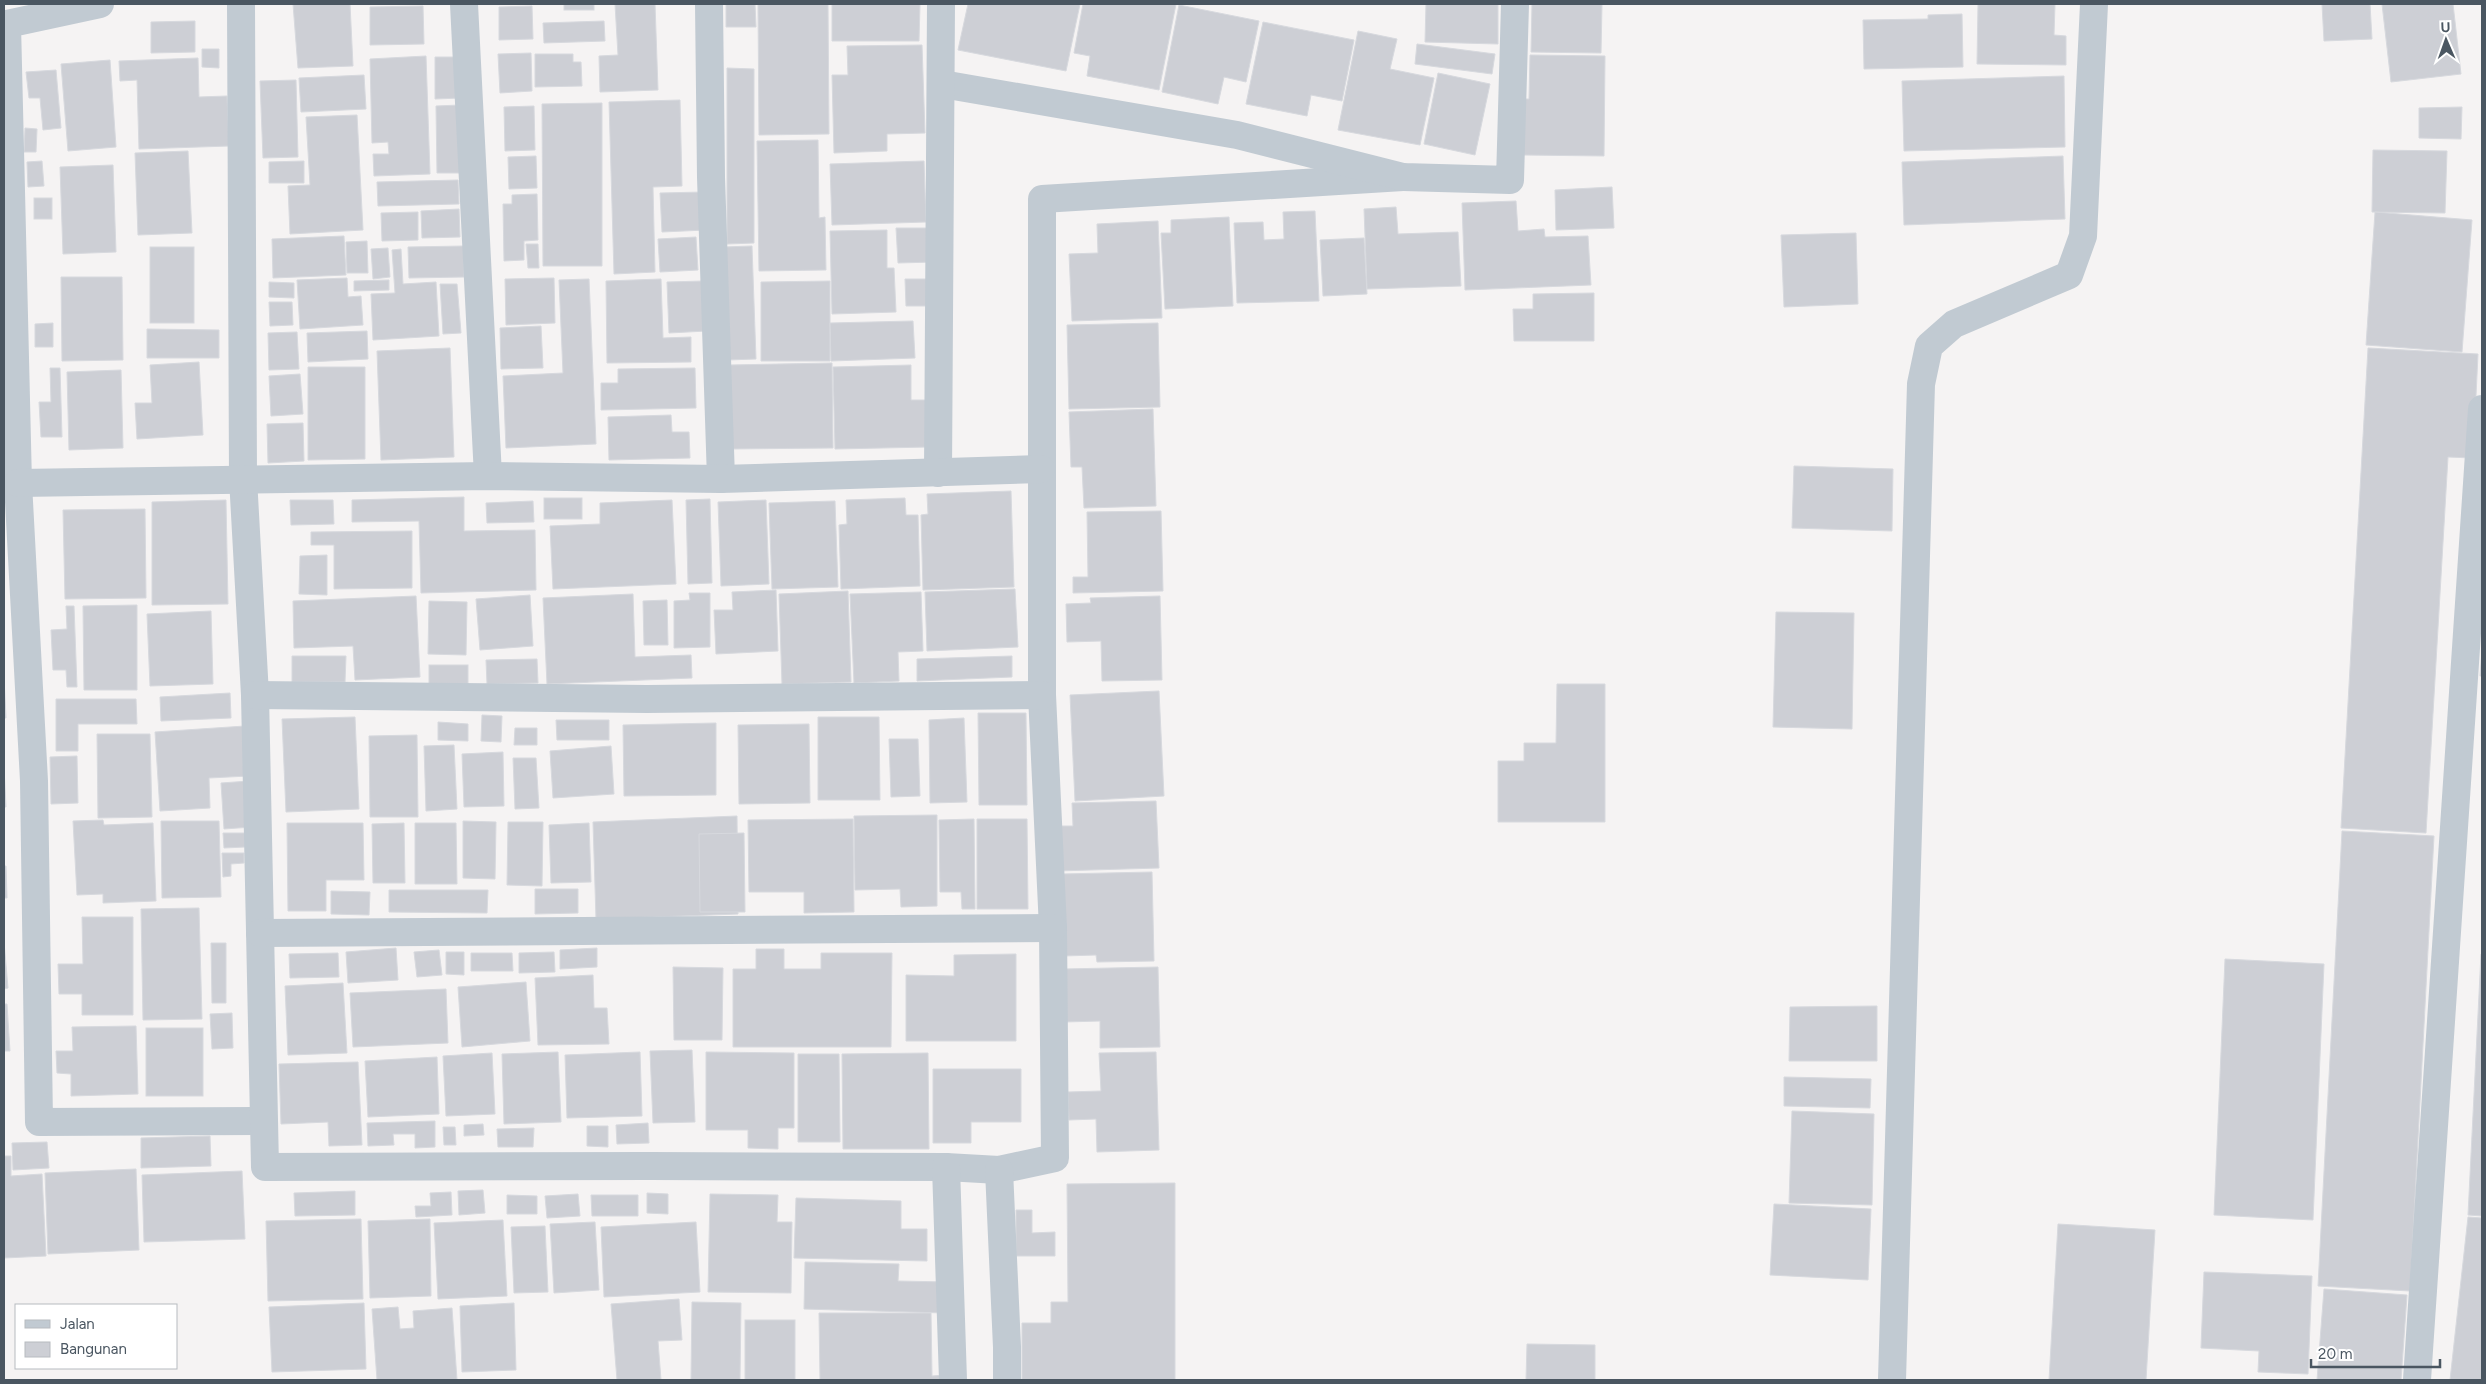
<svg xmlns="http://www.w3.org/2000/svg" width="2486" height="1384" viewBox="0 0 2486 1384" font-family="Figtree,sans-serif">
  <rect width="100%" height="100%" fill="#f5f3f3"/>
  <g fill="#cdcfd5" stroke="#d7d9de">
    <path d="M293,4H350L353,66L298,68Z"/>
    <rect x="564" y="4" width="30" height="6"/>
    <path d="M615,4H655L658,90L600,92L599,56L618,55Z"/>
    <path d="M726,4H755L756,27H726Z"/>
    <path d="M758,4H828L829,134L759,135Z"/>
    <path d="M832,4H920L919,41H832Z"/>
    <path d="M968,4H1080L1066,71L958,50Z"/>
    <path d="M1083,4H1176L1159,90L1087,76L1090,56L1074,53Z"/>
    <path d="M1426,4H1498V44L1425,42Z"/>
    <path d="M1532,4H1602L1601,53L1531,52Z"/>
    <path d="M1978,4H2055L2054,35L2066,36V65L1977,64Z"/>
    <path d="M2322,4H2370L2372,39L2324,41Z"/>
    <path d="M2382,4H2453L2461,74L2391,82Z"/>
    <path d="M1179,5L1259,21L1246,82L1224,77L1218,104L1162,92Z"/>
    <path d="M423,6L424,44L370,45V7Z"/>
    <path d="M532,6L533,39L499,40V7Z"/>
    <path d="M1962,14L1963,67L1864,69L1863,20L1928,19V15Z"/>
    <path d="M195,21V52L151,53V22Z"/>
    <path d="M604,21L605,41L544,43L543,23Z"/>
    <path d="M1263,22L1354,40L1342,101L1311,95L1307,116L1246,104Z"/>
    <path d="M1358,31L1397,39L1390,69L1434,78L1420,145L1338,130Z"/>
    <path d="M1417,44L1495,54L1492,74L1415,64Z"/>
    <path d="M922,45L925,133L887,134V151L834,153L832,75H848L847,46Z"/>
    <path d="M202,49H219V68L202,67Z"/>
    <path d="M531,53L532,91L500,93L498,54Z"/>
    <path d="M535,54H573V62H581L582,86L535,87Z"/>
    <path d="M1530,55L1605,56L1604,156L1522,155L1523,99H1529Z"/>
    <path d="M426,56L430,174L374,176L373,154H389L388,142L372,143L370,59Z"/>
    <path d="M435,57H459L460,98L435,99Z"/>
    <path d="M198,58L199,97L227,96L229,146L139,149L137,80L120,81L119,61Z"/>
    <path d="M110,60L116,147L68,151L61,64Z"/>
    <path d="M727,68L754,69V243L727,244Z"/>
    <path d="M56,70L61,128L43,130L40,98H29L26,72Z"/>
    <path d="M1438,73L1490,84L1475,155L1424,144Z"/>
    <path d="M364,75L366,109L301,112L299,78Z"/>
    <path d="M2064,76L2065,147L1904,151L1902,81Z"/>
    <path d="M296,80L298,157L263,158L260,81Z"/>
    <path d="M680,100L682,186L653,187L655,272L614,274L609,102Z"/>
    <path d="M602,103V266H543L542,104Z"/>
    <path d="M460,105L461,173H437L436,106Z"/>
    <path d="M534,106L535,150L505,151L504,107Z"/>
    <path d="M2462,107L2461,139L2419,138V108Z"/>
    <path d="M357,115L363,230L290,234L288,186L310,185L306,117Z"/>
    <path d="M25,128L37,129L36,152H24Z"/>
    <path d="M818,140L819,218L825,217L826,270L759,271L757,141Z"/>
    <path d="M2373,150L2447,151L2445,213L2372,212Z"/>
    <path d="M188,151L192,233L138,235L135,153Z"/>
    <path d="M536,156L537,188L509,189L508,157Z"/>
    <path d="M2063,156L2065,219L1904,225L1902,162Z"/>
    <path d="M42,161L44,186L28,187L27,162Z"/>
    <path d="M304,161V183H269V162Z"/>
    <path d="M924,161L926,222L832,225L830,164Z"/>
    <path d="M113,165L116,252L63,254L60,167Z"/>
    <path d="M458,180L459,204L378,206L377,182Z"/>
    <path d="M1612,187L1614,228L1556,230L1555,190Z"/>
    <path d="M704,192L705,230L662,232L660,193Z"/>
    <path d="M537,194L538,240L524,241V260L504,261L503,204H512V195Z"/>
    <rect x="34" y="198" width="18" height="21"/>
    <path d="M1516,201L1518,231L1544,229L1545,237L1588,236L1591,285L1465,290L1462,203Z"/>
    <path d="M1396,207L1398,234L1458,232L1461,286L1367,289L1364,209Z"/>
    <path d="M459,209L460,237L422,238L421,211Z"/>
    <path d="M1315,211L1319,301L1237,303L1234,223L1263,222L1264,240L1284,239L1283,212Z"/>
    <path d="M418,212V240L382,241L381,213Z"/>
    <path d="M2375,212L2472,220L2462,352L2366,345Z"/>
    <path d="M1229,217L1233,306L1165,309L1161,233H1171V220Z"/>
    <path d="M1158,221L1162,318L1072,321L1069,254L1098,253L1097,224Z"/>
    <path d="M896,228H932L933,262L898,263Z"/>
    <path d="M887,230V268H894L896,312L832,314L830,231Z"/>
    <path d="M1856,233L1858,304L1784,307L1781,235Z"/>
    <path d="M344,236L346,275L273,278L272,239Z"/>
    <path d="M696,237L698,270L660,272L658,239Z"/>
    <path d="M1364,238L1367,294L1323,296L1320,240Z"/>
    <path d="M367,241L368,273H347L346,242Z"/>
    <path d="M526,244H538L539,268H528Z"/>
    <path d="M464,246V277L409,278L408,247Z"/>
    <path d="M752,246L756,359L727,360L724,247Z"/>
    <rect x="150" y="247" width="44" height="76"/>
    <path d="M388,248L390,277L373,279L371,249Z"/>
    <path d="M401,249L403,284L436,282L439,336L373,340L371,294L395,293L392,250Z"/>
    <path d="M61,277H122L123,360L62,361Z"/>
    <path d="M347,278L348,297L361,296L363,325L300,329L297,280Z"/>
    <path d="M554,278L555,323L506,325L505,279Z"/>
    <path d="M589,279L596,444L506,448L503,376L563,373L559,280Z"/>
    <path d="M661,279L663,338L691,337V362L607,363L606,281Z"/>
    <path d="M905,279H928V306H906Z"/>
    <path d="M389,280V290L354,291V281Z"/>
    <path d="M704,281L706,331L669,333L667,282Z"/>
    <path d="M830,281V361H761V282Z"/>
    <path d="M269,282L294,283V298L269,297Z"/>
    <path d="M440,284H457L461,333L443,334Z"/>
    <path d="M1594,293V341H1514L1513,309H1533V294Z"/>
    <path d="M269,302H292L293,325L270,326Z"/>
    <path d="M913,321L915,358L831,361L830,323Z"/>
    <path d="M53,323V347H35V324Z"/>
    <path d="M1158,323L1160,407L1069,409L1067,325Z"/>
    <path d="M541,326L543,368L501,369L500,328Z"/>
    <path d="M147,329L219,330V358H147Z"/>
    <path d="M367,331L368,359L308,362L307,333Z"/>
    <path d="M297,332L299,369L269,370L268,333Z"/>
    <path d="M450,348L454,457L381,460L377,351Z"/>
    <path d="M2368,348L2478,354L2473,458L2448,457L2426,833L2341,828Z"/>
    <path d="M199,362L203,435L137,439L135,403H152L150,365Z"/>
    <path d="M832,363L833,448L730,449L729,365Z"/>
    <path d="M911,365V400H927L928,447L835,449L833,367Z"/>
    <path d="M308,367H365V459L308,460Z"/>
    <path d="M50,368H60L62,437H41L39,402H51Z"/>
    <path d="M695,368L696,408L601,410V383H618V369Z"/>
    <path d="M121,370L123,448L69,450L67,372Z"/>
    <path d="M300,374L303,414L271,416L269,376Z"/>
    <path d="M1153,409L1156,506L1084,508L1082,467H1071L1069,412Z"/>
    <path d="M671,415L672,432H689L690,458L609,460L608,417Z"/>
    <path d="M303,423L304,461L268,463L267,424Z"/>
    <path d="M1794,466L1893,469L1892,531L1792,528Z"/>
    <path d="M1011,491L1014,587L923,590L921,515L928,514L927,494Z"/>
    <path d="M464,497V531L535,530L536,590L421,593L419,521L352,522V500Z"/>
    <rect x="544" y="498" width="38" height="21"/>
    <path d="M905,498L906,515H918L920,586L841,589L839,525L847,524L846,500Z"/>
    <path d="M710,499L712,583L688,584L686,500Z"/>
    <path d="M226,500L228,604L152,605V502Z"/>
    <path d="M290,500H333L334,524L291,525Z"/>
    <path d="M672,500L676,584L553,589L550,526L600,524V503Z"/>
    <path d="M766,500L769,584L721,586L718,502Z"/>
    <path d="M533,501L534,522L487,523L486,503Z"/>
    <path d="M835,501L838,587L772,589L769,503Z"/>
    <path d="M145,509L146,598L65,599L63,510Z"/>
    <path d="M1161,511L1163,591L1073,593V577H1088L1087,512Z"/>
    <path d="M412,531V588L334,589V545H311V532Z"/>
    <path d="M327,555V595L299,594L300,556Z"/>
    <path d="M1015,589L1018,647L927,651L925,592Z"/>
    <path d="M776,590L778,651L716,654L714,610H733L732,592Z"/>
    <path d="M848,591L851,682L782,684L779,594Z"/>
    <path d="M921,592L923,651L898,652L899,681L854,683L850,594Z"/>
    <path d="M689,593H710V647L674,648V601L690,600Z"/>
    <path d="M633,594L635,657L691,655L692,678L547,684L543,598Z"/>
    <path d="M530,595L533,646L480,650L476,599Z"/>
    <path d="M416,596L420,677L355,680L353,646L294,648L293,601Z"/>
    <path d="M1160,596L1162,680L1102,681L1101,641L1067,642L1066,604L1091,603L1090,598Z"/>
    <path d="M667,600L668,645H644L643,601Z"/>
    <path d="M429,601L467,602L466,655L428,654Z"/>
    <path d="M137,605V690H84L83,606Z"/>
    <path d="M66,606H74L77,687H67L66,670H53L51,630L67,629Z"/>
    <path d="M211,611L213,684L150,686L147,614Z"/>
    <path d="M1776,612L1854,613L1852,729L1773,727Z"/>
    <path d="M2482,651V676H2480Z"/>
    <path d="M292,656H346L345,682H292Z"/>
    <path d="M1012,656V677L917,681V659Z"/>
    <path d="M537,659L538,683L487,684L486,660Z"/>
    <rect x="429" y="665" width="39" height="19"/>
    <path d="M4,678L6,718H4Z"/>
    <path d="M1557,684H1605V822H1498V761H1524V743H1556Z"/>
    <path d="M1159,691L1164,796L1075,801L1070,695Z"/>
    <path d="M230,693L231,718L161,721L160,697Z"/>
    <path d="M56,699H136L137,724H78V751H56Z"/>
    <path d="M978,713H1026L1027,805H979Z"/>
    <path d="M482,715L502,716L501,742L481,741Z"/>
    <path d="M355,717L359,809L286,812L282,719Z"/>
    <path d="M818,717H879L880,800H818Z"/>
    <path d="M964,718L967,802L930,803L929,720Z"/>
    <path d="M556,720H609V740H557Z"/>
    <path d="M438,722L468,724V741L438,740Z"/>
    <path d="M716,723V795L624,796L623,725Z"/>
    <path d="M809,724L810,803L739,804L738,725Z"/>
    <path d="M245,726L248,776L209,778L210,808L160,811L155,732Z"/>
    <path d="M515,728H537V745H514Z"/>
    <path d="M97,734H150L152,817L98,818Z"/>
    <path d="M417,735L418,817H370L369,736Z"/>
    <path d="M889,739H918L920,796L891,797Z"/>
    <path d="M454,745L457,809L426,811L424,746Z"/>
    <path d="M611,746L614,794L553,798L550,751Z"/>
    <path d="M503,752L504,806L464,807L462,754Z"/>
    <path d="M77,756L78,803L51,804L50,757Z"/>
    <path d="M513,758H536L539,808L515,809Z"/>
    <path d="M4,768L6,807H4Z"/>
    <path d="M249,781L252,827L224,829L221,783Z"/>
    <path d="M1156,801L1159,868L1056,871L1055,826H1073L1072,803Z"/>
    <path d="M937,815V906L901,907L900,889L855,890L854,816Z"/>
    <path d="M737,816L738,914L596,919L593,822Z"/>
    <path d="M853,819L854,912L804,913V892H749L748,820Z"/>
    <path d="M974,819L975,909H962L961,892H940L939,820Z"/>
    <path d="M977,819H1027L1028,909H977Z"/>
    <path d="M103,820L104,825L153,823L156,901L103,903V894L77,895L73,821Z"/>
    <path d="M161,821H219L221,897L162,898Z"/>
    <path d="M463,821L496,822L495,879L463,878Z"/>
    <path d="M508,822H543L542,886L507,885Z"/>
    <path d="M287,823H363L364,880H326V911H288Z"/>
    <path d="M404,823L405,883H373L372,824Z"/>
    <path d="M415,823H456L457,884H415Z"/>
    <path d="M589,823L591,882L551,883L549,825Z"/>
    <path d="M2342,831L2434,836L2410,1291L2318,1286Z"/>
    <path d="M223,833H245V847L224,848Z"/>
    <path d="M744,833L745,912H700L699,834Z"/>
    <path d="M222,853H244V863L231,864V876L223,877Z"/>
    <path d="M4,866H6L7,898H4Z"/>
    <path d="M1152,872L1154,961L1097,962L1096,955L1063,956L1061,874Z"/>
    <path d="M535,889H578V913L535,914Z"/>
    <path d="M389,890H488L487,913L389,912Z"/>
    <path d="M331,891L370,892L369,915L331,914Z"/>
    <path d="M199,908L202,1019L143,1020L141,909Z"/>
    <path d="M82,917H133V1015H82V994H59L58,964H83Z"/>
    <path d="M4,942L8,988L4,989Z"/>
    <path d="M211,943H226V1003H212Z"/>
    <path d="M396,948L398,980L348,983L346,952Z"/>
    <path d="M597,948V967L560,969V950Z"/>
    <path d="M756,949H784V969H821V953H892L891,1047H733V969H756Z"/>
    <path d="M439,950L442,975L417,977L414,952Z"/>
    <path d="M446,952H464V975L446,974Z"/>
    <path d="M554,952L555,972L519,973V953Z"/>
    <path d="M338,953L339,977L290,978L289,954Z"/>
    <path d="M471,953H512L513,971H471Z"/>
    <path d="M1016,954V1041H906V975L954,976V955Z"/>
    <path d="M2481,954H2482V1216L2468,1215Z"/>
    <path d="M2225,959L2324,964L2313,1220L2214,1215Z"/>
    <path d="M673,967L723,968L722,1040H674Z"/>
    <path d="M1158,967L1160,1047L1100,1048V1021L1064,1022V969Z"/>
    <path d="M593,975L594,1008H607L609,1044L538,1045L535,978Z"/>
    <path d="M526,982L530,1041L462,1047L458,987Z"/>
    <path d="M343,983L347,1053L288,1055L285,986Z"/>
    <path d="M446,989L448,1043L353,1047L350,993Z"/>
    <path d="M4,1004H7L10,1051H4Z"/>
    <path d="M1877,1006V1061H1789L1790,1007Z"/>
    <path d="M232,1013L233,1048L212,1049L210,1014Z"/>
    <path d="M136,1026L138,1094L71,1096V1074L57,1073L56,1051H73L72,1027Z"/>
    <rect x="146" y="1028" width="57" height="68"/>
    <path d="M692,1050L695,1122L653,1123L650,1051Z"/>
    <path d="M558,1052L561,1122L504,1124L502,1054Z"/>
    <path d="M640,1052L642,1116L567,1118L565,1055Z"/>
    <path d="M706,1052L794,1053V1128H778V1149L748,1148V1130H706Z"/>
    <path d="M1156,1052L1159,1150L1097,1152L1096,1119L1069,1120L1068,1092L1101,1091L1099,1053Z"/>
    <path d="M492,1053L495,1114L446,1116L443,1056Z"/>
    <path d="M928,1053L929,1149H843L842,1054Z"/>
    <path d="M798,1054H839L840,1142H798Z"/>
    <path d="M437,1057L439,1114L368,1117L365,1061Z"/>
    <path d="M358,1062L362,1145L329,1146L328,1122L281,1124L279,1064Z"/>
    <path d="M933,1069H1021V1122H971V1143H933Z"/>
    <path d="M1784,1077L1871,1079L1870,1108L1784,1106Z"/>
    <path d="M1792,1111L1874,1114L1872,1205L1789,1203Z"/>
    <path d="M435,1121V1147L415,1148V1134H393L394,1145L368,1146L367,1123Z"/>
    <path d="M648,1123L649,1143L617,1144L616,1125Z"/>
    <path d="M483,1124L484,1135L464,1136V1125Z"/>
    <path d="M587,1126H608V1147L587,1146Z"/>
    <path d="M443,1127H455L456,1145H444Z"/>
    <path d="M534,1128L533,1147H498L497,1129Z"/>
    <path d="M210,1136L211,1166L141,1168V1138Z"/>
    <path d="M47,1142L49,1168L13,1170L12,1143Z"/>
    <path d="M4,1156H11V1176L42,1174L46,1256L4,1258Z"/>
    <path d="M136,1169L139,1250L48,1254L45,1173Z"/>
    <path d="M242,1171L245,1239L144,1242L142,1175Z"/>
    <path d="M1175,1183V1380H1022V1323H1051V1302H1068L1067,1184Z"/>
    <path d="M483,1190L485,1213L459,1215L458,1191Z"/>
    <path d="M355,1191V1215L295,1216L294,1193Z"/>
    <path d="M451,1192L452,1215L416,1217L415,1206H431L430,1193Z"/>
    <path d="M647,1193L668,1194V1214L647,1213Z"/>
    <path d="M578,1194L580,1216L547,1218L545,1196Z"/>
    <path d="M710,1194L778,1195L777,1222H792L791,1293L708,1292Z"/>
    <path d="M507,1195L537,1196V1214H507Z"/>
    <path d="M591,1195H638V1216H592Z"/>
    <path d="M796,1198L901,1201V1229H927V1261L794,1258Z"/>
    <path d="M1774,1204L1871,1209L1868,1280L1770,1275Z"/>
    <path d="M1016,1210H1032V1233L1055,1232V1256H1016Z"/>
    <path d="M2468,1217L2482,1218V1380H2450Z"/>
    <path d="M361,1219L363,1299L268,1301L266,1221Z"/>
    <path d="M430,1219L431,1296L370,1298L368,1221Z"/>
    <path d="M503,1220L507,1296L438,1299L434,1223Z"/>
    <path d="M595,1222L599,1290L554,1293L550,1224Z"/>
    <path d="M696,1222L700,1292L604,1297L601,1227Z"/>
    <path d="M2058,1224L2155,1230L2146,1380H2049Z"/>
    <path d="M545,1226L548,1292L514,1293L511,1227Z"/>
    <path d="M805,1262L899,1264L898,1281L946,1282L945,1313L804,1309Z"/>
    <path d="M2204,1272L2312,1276L2308,1374L2258,1372L2259,1351L2201,1348Z"/>
    <path d="M2324,1289L2407,1295L2401,1380H2317Z"/>
    <path d="M679,1299L682,1340L658,1341L661,1380H617L611,1304Z"/>
    <path d="M692,1302L741,1303L740,1380H691Z"/>
    <path d="M364,1303L366,1369L272,1372L269,1307Z"/>
    <path d="M514,1303L516,1370L462,1372L460,1306Z"/>
    <path d="M398,1307L400,1329L414,1328L413,1311L452,1308L457,1380H377L372,1309Z"/>
    <path d="M819,1313H931L932,1376L945,1375V1380H820Z"/>
    <rect x="745" y="1320" width="50" height="60"/>
    <path d="M1527,1344L1595,1345V1380H1526Z"/>
  </g>
  <g fill="none" stroke-linecap="round" stroke-linejoin="round">
    <g stroke="#c1cad2" stroke-width="28">
      <path d="M100,4L7,24L18,483L34,781L39,1122L263,1121"/>
      <path d="M241,4L243,478L255,695L265,1167L650,1166L946,1167L999,1170L1055,1158L1053,928L1042,695V199L1403,177"/>
      <path d="M464,4L488,476"/>
      <path d="M709,4L711,177L721,479"/>
      <path d="M942,84L1237,135L1403,177L1510,180L1515,4"/>
      <path d="M938,473L941,4"/>
      <path d="M18,483L488,476L721,479L1041,469"/>
      <path d="M255,695L647,699L1042,695"/>
      <path d="M260,933L1053,928"/>
      <path d="M946,1167L953,1380"/>
      <path d="M999,1170L1007,1347V1380"/>
      <path d="M1892,1380L1921,384L1929,346L1954,324L2069,275L2083,236L2094,4"/>
      <path d="M2417,1380L2482,409"/>
    </g>
  </g>
  <rect width="2486" height="1384" fill="none" stroke="#4a5661" stroke-width="10"/>
  <rect x="15" y="1304" width="162" height="65" fill="#ffffff" stroke="#b7bbc0"/>
  <rect x="25" y="1320" width="25" height="8" fill="#c1cad2" stroke="#b7bbc0"/>
  <text x="60" y="1329" font-size="15" fill="#4a5661">Jalan</text>
  <rect x="25" y="1342" width="25" height="15" fill="#cdcfd5" stroke="#b7bbc0"/>
  <text x="60" y="1354" font-size="15" fill="#4a5661">Bangunan</text>
  <g transform="translate(2446 40) rotate(358)" stroke="#ffffff" stroke-width="4" paint-order="stroke">
  <path d="M0-4L9 19L0 12L-9 19Z" fill="#4a5661"/>
  <text y="-8" font-size="14" font-weight="bold" text-anchor="middle" fill="#4a5661">U</text>
  </g>
  <path d="M2311 1359v8h129v-8" fill="none" stroke="#4a5661" stroke-width="2.5"/>
  <text x="2318" y="1359" font-size="15" fill="#4a5661" stroke="#ffffff" stroke-width="4" paint-order="stroke">20 m</text>
</svg>
